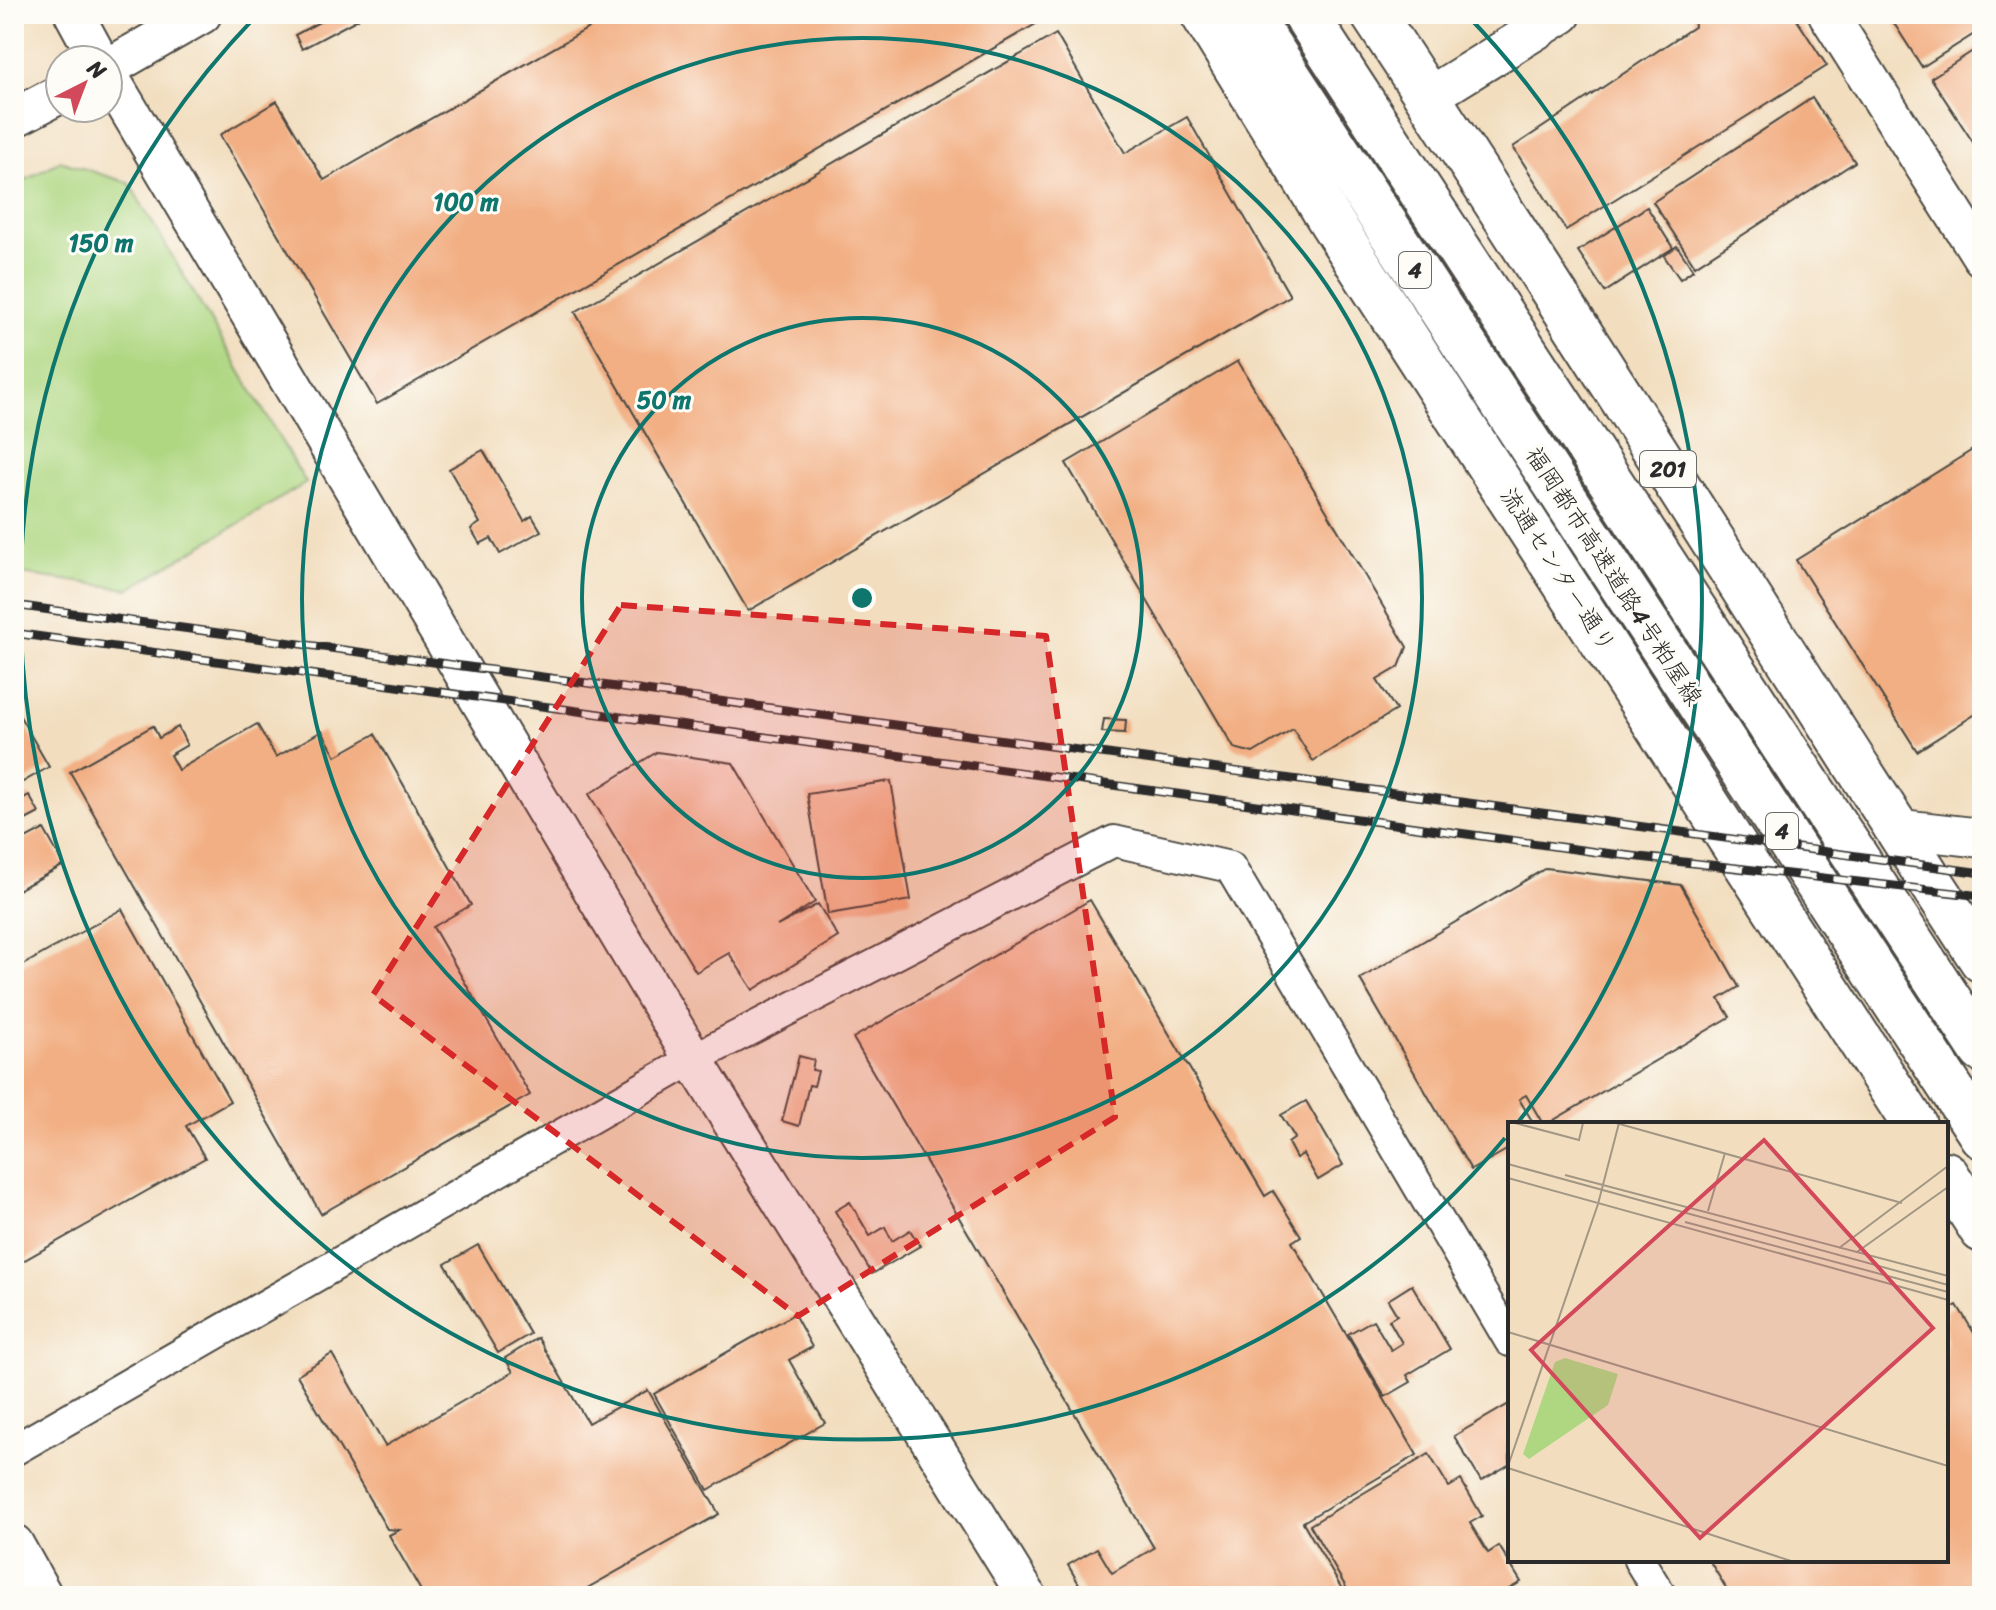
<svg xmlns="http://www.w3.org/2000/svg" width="1996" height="1610" font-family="Sriracha,'Klee One',sans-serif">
<rect width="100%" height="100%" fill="#fdfcf7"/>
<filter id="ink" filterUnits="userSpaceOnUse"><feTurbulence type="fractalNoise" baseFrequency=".0125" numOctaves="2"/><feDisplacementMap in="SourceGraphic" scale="16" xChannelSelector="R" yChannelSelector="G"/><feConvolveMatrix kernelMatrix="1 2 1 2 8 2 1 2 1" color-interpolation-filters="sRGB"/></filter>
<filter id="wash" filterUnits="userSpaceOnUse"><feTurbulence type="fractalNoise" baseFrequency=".006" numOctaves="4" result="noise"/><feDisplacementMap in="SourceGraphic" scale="32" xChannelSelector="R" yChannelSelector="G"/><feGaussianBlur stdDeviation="1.8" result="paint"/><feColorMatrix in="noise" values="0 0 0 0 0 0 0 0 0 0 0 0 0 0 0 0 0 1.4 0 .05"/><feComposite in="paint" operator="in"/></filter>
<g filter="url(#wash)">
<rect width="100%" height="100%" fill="#f2debf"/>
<polygon fill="#afd782" stroke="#6d8156" stroke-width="2" points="60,161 129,183 306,483 129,589 14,573 14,186"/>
<g id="blocks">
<g fill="#f2af83">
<polygon points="334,14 355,14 358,19 302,49 295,35"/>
<polygon points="613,14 1053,14 377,404 220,135 277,101 324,180"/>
<polygon points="1693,14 1793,14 1827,66 1566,230 1513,147 1695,26"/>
<polygon points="1888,14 1982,14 1982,29 1922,67"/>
<polygon points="1056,34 1125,153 1187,117 1290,296 748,611 575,312"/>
<polygon points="1982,45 1982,156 1931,78"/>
<polygon points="1812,98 1855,162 1695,266 1653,202"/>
<polygon points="1647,207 1673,248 1605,292 1578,251"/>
<polygon points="1677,246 1693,270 1680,279 1664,256"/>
<polygon points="1238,361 1407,647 1399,667 1377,680 1396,710 1313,761 1293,729 1253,753 1234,748 1066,463"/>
<polygon points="1982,444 1982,710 1917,751 1796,560"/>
<polygon points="483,450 524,521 532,516 541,531 500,554 491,538 480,544 471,529 480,523 449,469"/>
<polygon points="14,706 49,767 14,787"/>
<polygon points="1104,719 1126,720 1125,733 1102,732"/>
<polygon points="257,724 276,757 322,731 336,756 375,734 471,905 433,927 530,1095 321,1214 70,772 153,726 159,738 178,727 187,745 170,755 178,770"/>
<polygon points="657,752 733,763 815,902 777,926 818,904 838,937 753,990 729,953 696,972 589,794"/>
<polygon points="891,781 911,900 828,914 807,794"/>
<polygon points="29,795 39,813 14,826 14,803"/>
<polygon points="44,829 64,865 14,892 14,845"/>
<polygon points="1546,868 1681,885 1739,987 1719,999 1730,1017 1547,1124 1543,1124 1526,1095 1519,1099 1534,1124 1510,1124 1510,1148 1471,1170 1360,979"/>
<polygon points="1090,900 1265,1196 1273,1191 1301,1236 1292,1242 1417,1455 1303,1522 1346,1596 1182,1596 1177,1588 1163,1596 1086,1596 1068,1565 1097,1548 1112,1573 1154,1548 853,1038"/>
<polygon points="122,909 230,1101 186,1126 205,1158 14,1266 14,970"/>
<polygon points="799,1056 814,1060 812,1070 818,1071 814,1086 809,1085 799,1126 782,1121"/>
<polygon points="1306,1101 1343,1165 1318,1180 1303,1154 1296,1158 1288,1143 1295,1138 1281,1115"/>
<polygon points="850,1202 870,1236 885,1227 892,1241 910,1230 920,1246 872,1274 835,1211"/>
<polygon points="478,1245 530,1334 498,1353 445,1264"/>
<polygon points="1412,1285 1450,1349 1407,1375 1411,1382 1385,1397 1348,1334 1373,1320 1391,1350 1402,1343 1389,1320 1397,1315 1388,1300"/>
<polygon points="1957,1305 1982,1346 1982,1596 1731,1596 1709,1560 1946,1560 1946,1311"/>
<polygon points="794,1314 812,1347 789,1360 825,1423 708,1490 654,1394"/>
<polygon points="538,1338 588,1423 648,1390 719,1514 573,1596 424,1596 389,1535 399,1530 387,1529 297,1375 332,1354 385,1446 513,1372 505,1358"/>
<polygon points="1509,1404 1510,1464 1481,1481 1454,1436"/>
<polygon points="1429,1454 1449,1487 1461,1480 1482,1516 1470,1523 1488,1553 1499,1546 1521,1582 1509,1589 1513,1596 1351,1596 1310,1525"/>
</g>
</g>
</g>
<g filter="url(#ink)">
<use href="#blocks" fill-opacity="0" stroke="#494641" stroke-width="2"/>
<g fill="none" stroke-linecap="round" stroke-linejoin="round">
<g stroke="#494641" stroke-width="34">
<g id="minor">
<polyline points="14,1450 693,1059 1114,841 1230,867 1510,1341"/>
<polyline points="1639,1560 1661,1596"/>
</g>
</g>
<g stroke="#494641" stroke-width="42">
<g id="tertiary">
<polyline points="74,14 99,60"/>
<polyline points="1828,14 1982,257"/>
<polyline points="108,68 202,14"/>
<polyline points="108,75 693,1059 1027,1596"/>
<polyline points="1428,97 1562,14"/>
<polyline points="14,118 60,94"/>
<polyline points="1893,828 1982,838"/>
<polyline points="14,1544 43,1596"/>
</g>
</g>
<g stroke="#494641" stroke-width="48">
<g id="trunk">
<polyline points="1203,14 1332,223 1914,1124"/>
<path d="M1373,14C1580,327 1777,646 1982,960"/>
<polyline points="1946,1174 1982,1230"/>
</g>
</g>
<g stroke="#494641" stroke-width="48">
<g id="motorway">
<polyline points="1248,14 1982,1136"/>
<polyline points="1305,14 1982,1050"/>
</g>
</g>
<use href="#minor" stroke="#fff" stroke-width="30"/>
<use href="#tertiary" stroke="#fff" stroke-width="38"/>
<use href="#trunk" stroke="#fff" stroke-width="44"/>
<use href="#motorway" stroke="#fff" stroke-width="44"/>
<g stroke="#2b2b2b" stroke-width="9">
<g id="rail">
<polyline points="14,605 1982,873"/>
<polyline points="14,633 1596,852 1982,896"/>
</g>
</g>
<use href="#rail" stroke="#fdfcf7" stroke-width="6" stroke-dasharray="18" stroke-linecap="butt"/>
</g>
</g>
<path fill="#d62828" fill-opacity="0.2" stroke="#d62828" stroke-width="6" stroke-dasharray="16 10" stroke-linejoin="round" d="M621,605L1046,636L1115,1117L798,1316L373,995Z"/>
<g fill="none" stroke="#0f766e" stroke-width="4">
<circle cx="862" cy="598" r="280"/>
<circle cx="862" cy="598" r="560"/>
<path d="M1505 1138A840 840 0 1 1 258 14M1466 14A840 840 0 0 1 1519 1121"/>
</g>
<g text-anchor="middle" stroke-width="6" stroke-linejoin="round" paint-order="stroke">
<g fill="#fdfcf7" stroke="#6a6a68" stroke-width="2">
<rect x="1399" y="252" width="32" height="36" rx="6"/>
<rect x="1640" y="451" width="56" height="36" rx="6"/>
<rect x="1766" y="813" width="32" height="36" rx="6"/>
</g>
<g font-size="22" font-weight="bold" fill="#2b2b2b">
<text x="1415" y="278">4</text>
<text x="1668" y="477">201</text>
<text x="1782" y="839">4</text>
</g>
<g font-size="24" fill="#2b2b2b" stroke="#fdfcf7">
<text transform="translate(1558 570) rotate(57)" y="8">流通センター通り</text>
<text transform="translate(1614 576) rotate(57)" y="8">福岡都市高速道路4号粕屋線</text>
</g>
</g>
<g transform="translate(1508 1122)">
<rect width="440" height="440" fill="#f2debf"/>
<path d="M57,236L110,252L100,283L21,337L15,332L47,240Z" fill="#afd782"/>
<path fill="none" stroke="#a29684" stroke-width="2" d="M7,1L71,18L75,1M108,1L394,81M0,42L440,163M57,53L440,154M0,56L440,178M200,89L217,31M177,100L440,170M331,126L440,44M349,130L440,65M0,210L440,344M0,344L90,82L111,1M0,346L283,439"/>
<path fill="#d1495b" fill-opacity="0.15" stroke="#d1495b" stroke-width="4" d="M256,18L425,206L192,416L23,228Z"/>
<rect width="440" height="440" fill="none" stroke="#2b2b2b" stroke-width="4"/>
</g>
<circle cx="862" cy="598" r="12" fill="#0f766e" stroke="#fdfcf7" stroke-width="4"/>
<g font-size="24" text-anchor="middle" font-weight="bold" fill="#0f766e" stroke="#fdfcf7" stroke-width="6" stroke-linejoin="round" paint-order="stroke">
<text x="466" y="210">100 m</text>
<text x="101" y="251">150 m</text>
<text x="664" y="408">50 m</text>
</g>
<rect width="1996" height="1610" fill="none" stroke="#fdfcf7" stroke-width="48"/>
<g transform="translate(84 84) rotate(42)"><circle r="38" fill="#fdfcf7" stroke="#a9a8a5" stroke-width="2"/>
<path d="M0-6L14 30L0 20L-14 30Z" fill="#d1495b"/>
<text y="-12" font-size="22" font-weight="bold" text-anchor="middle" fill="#2b2b2b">N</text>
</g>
</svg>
